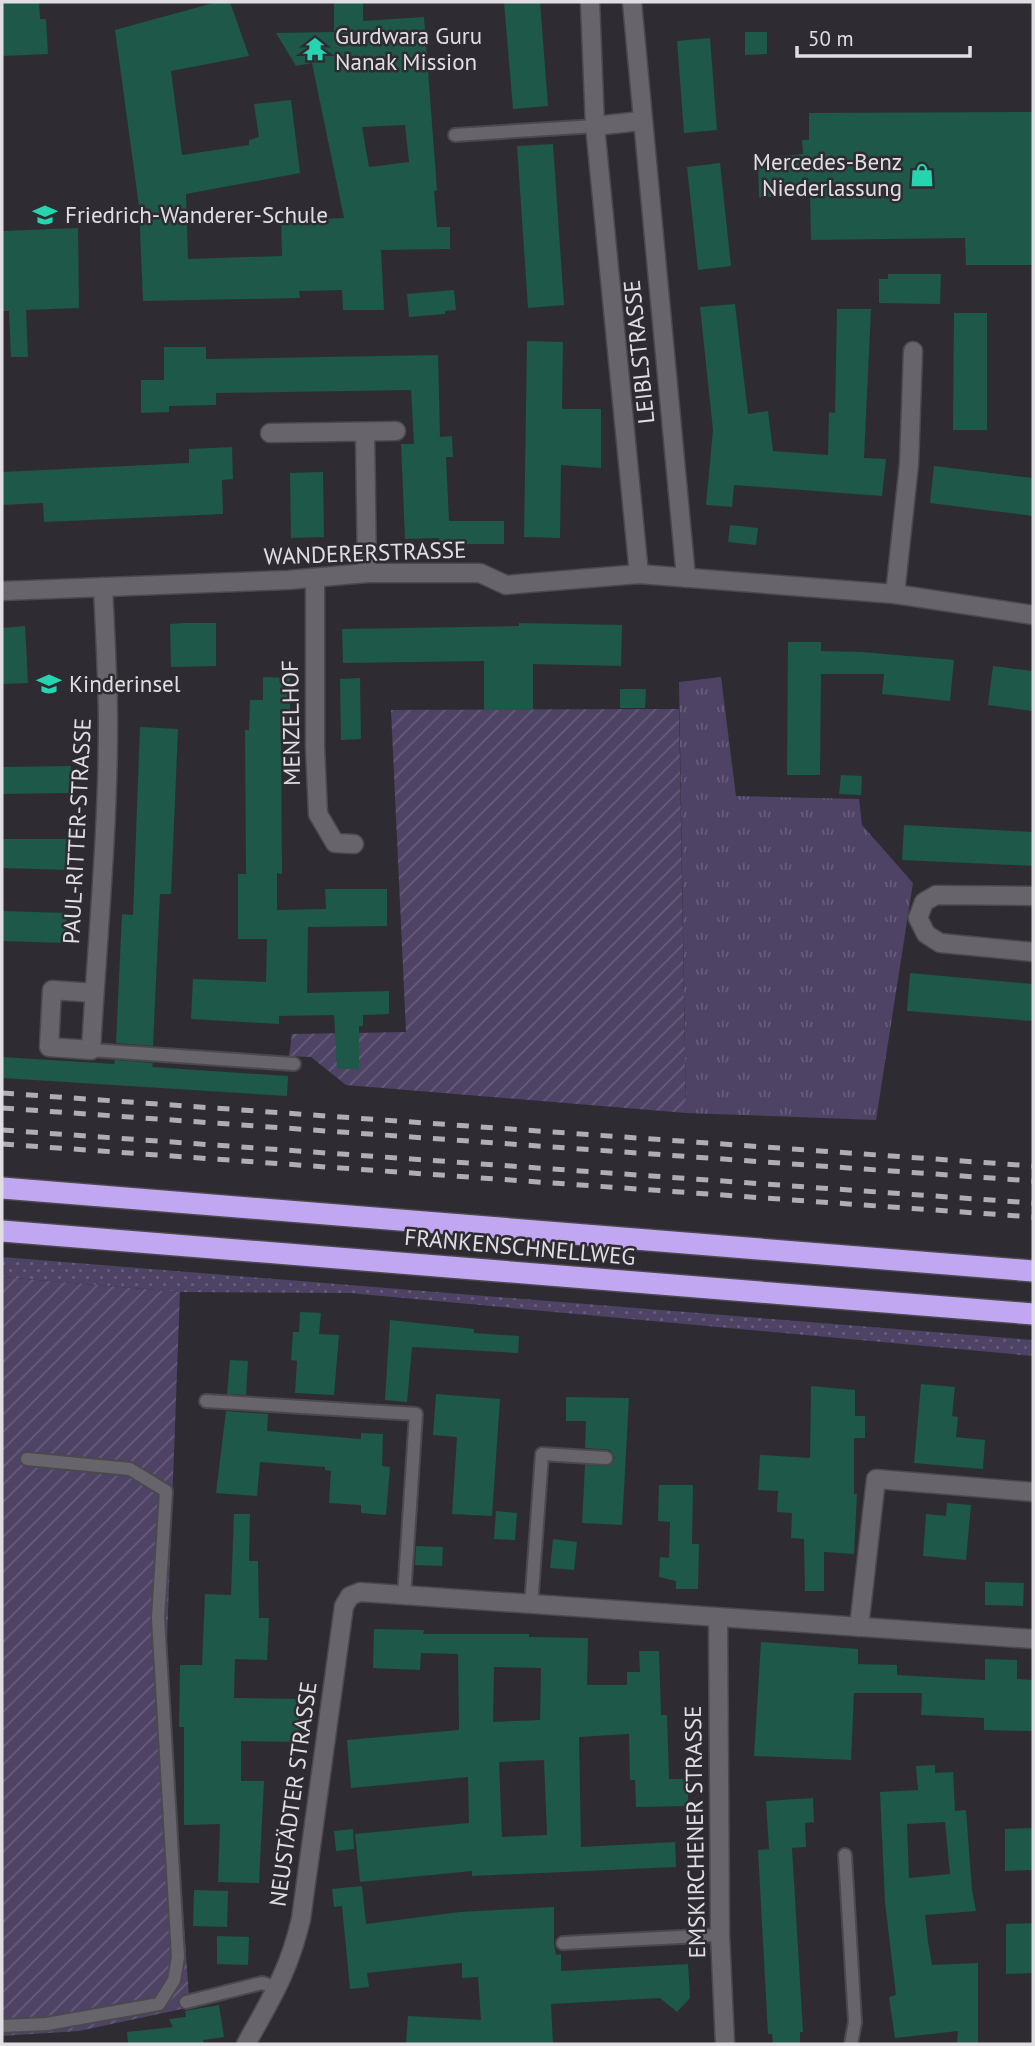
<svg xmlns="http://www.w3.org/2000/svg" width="1035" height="2046" font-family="'PT Sans',sans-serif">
<defs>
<pattern id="grass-dots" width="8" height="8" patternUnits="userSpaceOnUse" patternTransform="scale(1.75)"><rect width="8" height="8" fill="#4e4265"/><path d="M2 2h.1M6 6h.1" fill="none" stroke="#675d7b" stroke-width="1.8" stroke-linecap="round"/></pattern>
<pattern id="park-tufts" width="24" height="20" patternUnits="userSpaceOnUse" patternTransform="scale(1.75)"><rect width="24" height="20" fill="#4e4265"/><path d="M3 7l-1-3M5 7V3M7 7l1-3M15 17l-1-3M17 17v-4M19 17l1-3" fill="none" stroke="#675d7b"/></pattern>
<pattern id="garden-furrows" width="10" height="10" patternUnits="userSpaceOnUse" patternTransform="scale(1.75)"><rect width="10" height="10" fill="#4e4265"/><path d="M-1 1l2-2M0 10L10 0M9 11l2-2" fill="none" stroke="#675d7b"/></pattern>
</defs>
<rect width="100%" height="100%" fill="#2e2c32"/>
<polygon fill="url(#grass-dots)" points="2,1257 1033,1340 1033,1356 349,1293 180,1292 2,1277"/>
<polygon fill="url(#park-tufts)" points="721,677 736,796 859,799 862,825 913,883 876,1120 686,1113 679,682"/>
<g fill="url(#garden-furrows)">
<polygon points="679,709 686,1113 346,1085 311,1057 289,1056 292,1034 406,1032 391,710"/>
<polygon points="2,1277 180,1292 166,1666 189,1997 180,1999 182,2009 79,2031 2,2036"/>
</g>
<g fill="#1d5849" fill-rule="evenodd">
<polygon points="2,2 39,2 40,19 46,19 48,54 2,56"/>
<path d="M217,2H230L249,56L171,71L182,155L249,145V140L259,137L254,104L291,100L300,173L186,194L188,259L282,256L281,221L344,218L312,63L296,66L276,33L334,32V2H363V21L424,17L437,190L434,191L437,227H450V249L381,250L384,310H343L342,290L299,291L300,298L143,301L139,206L115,30ZM405,125L409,162L369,167L362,127Z"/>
<polygon points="504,2 540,2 548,106 513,109"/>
<polygon points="745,32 767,32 767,54 745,55"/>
<polygon points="710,38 717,130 684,133 677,41"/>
<polygon points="1033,112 1033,265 966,265 965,238 811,240 810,196 759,197 758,159 803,154 802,140 809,140 809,113"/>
<polygon points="553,144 564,305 528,308 517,146"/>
<polygon points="720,163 731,266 698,270 687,167"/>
<polygon points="78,228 79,308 26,310 28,357 11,357 9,311 2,311 2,231"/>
<polygon points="888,274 941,274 940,304 879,303 879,279 888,279"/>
<polygon points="454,290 456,310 445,311 445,314 409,317 407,294"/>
<polygon points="735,304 748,414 768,411 773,451 828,455 829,412 835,413 837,309 871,309 864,458 886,459 882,496 734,485 732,507 706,505 713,430 700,307"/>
<polygon points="954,313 987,313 987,430 953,430"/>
<polygon points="527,341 563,342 562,409 601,409 601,468 561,465 560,538 524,537"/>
<polygon points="164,347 206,347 206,359 438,355 440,437 452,436 453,457 446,457 449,521 504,521 504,544 439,544 439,538 405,539 401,444 414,444 411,390 216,393 216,405 169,406 169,412 141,413 141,380 164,380"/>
<polygon points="232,447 233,479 222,480 223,514 44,522 43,503 2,505 2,472 189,463 189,449"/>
<polygon points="934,466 1033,478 1033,516 930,503"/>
<polygon points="323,472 324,537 291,538 290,473"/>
<polygon points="730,525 758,528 756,545 728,542"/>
<polygon points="185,623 216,623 216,666 171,667 170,624"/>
<polygon points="519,623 622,625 621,666 533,664 533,710 484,710 484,661 343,663 342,629 519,626"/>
<polygon points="25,626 28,683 2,684 2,628"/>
<polygon points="788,642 821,642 821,651 862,652 954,660 950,701 882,694 884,674 821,674 820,775 787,775"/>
<polygon points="993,666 1033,671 1033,711 988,705"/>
<polygon points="263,677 290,678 290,719 281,719 282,874 277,873 277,910 326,909 325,889 387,889 387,926 308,927 307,993 389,991 389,1014 363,1015 363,1026 359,1026 359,1069 337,1069 334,1015 279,1016 279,1024 191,1019 193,979 266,982 267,939 238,939 238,874 246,874 245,730 249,730 250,700 263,700"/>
<polygon points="360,678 361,739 341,740 340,679"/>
<polygon points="620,689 646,689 645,708 620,708"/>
<polygon points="140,727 178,729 171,894 160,894 153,1046 116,1043 122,914 133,915"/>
<polygon points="71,766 71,793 2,794 2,767"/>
<polygon points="841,775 862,776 861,795 839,794"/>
<polygon points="904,825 1033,832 1033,866 902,860"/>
<polygon points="2,839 71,839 70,870 2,868"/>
<polygon points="2,911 67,913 66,943 2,941"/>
<polygon points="910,973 1033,984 1033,1021 907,1011"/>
<polygon points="2,1057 114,1064 115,1060 153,1063 152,1067 288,1076 287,1096 2,1078"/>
<polygon points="300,1312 321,1313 319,1334 339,1335 334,1395 295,1393 297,1361 291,1360 293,1332 299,1332"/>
<polygon points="390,1320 474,1329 474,1333 519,1336 518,1353 412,1347 407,1402 385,1400"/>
<polygon points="230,1360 248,1361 246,1395 227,1394"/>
<polygon points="921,1384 955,1387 952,1416 958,1417 956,1437 985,1440 983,1469 914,1463"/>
<polygon points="811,1386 855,1390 855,1416 865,1416 865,1438 854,1438 854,1494 857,1494 854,1554 824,1552 824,1591 805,1591 804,1539 791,1538 792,1513 777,1512 778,1491 758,1490 760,1455 810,1458"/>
<polygon points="436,1394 500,1399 492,1516 452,1514 457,1437 433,1435"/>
<polygon points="566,1397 629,1398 622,1525 582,1523 585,1465 609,1466 615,1458 610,1450 585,1448 586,1421 566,1421"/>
<polygon points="226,1411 268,1414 267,1431 361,1439 361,1433 383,1434 382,1466 390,1467 386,1515 361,1513 361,1505 329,1503 331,1471 325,1470 325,1467 260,1462 257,1496 216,1493"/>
<polygon points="659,1485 693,1485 692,1544 699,1544 698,1589 676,1589 676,1581 659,1577 660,1557 669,1558 670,1522 658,1521"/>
<polygon points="947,1503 971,1505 966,1560 923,1556 926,1514 946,1516"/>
<polygon points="496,1511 517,1513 515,1540 494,1539"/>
<polygon points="234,1514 250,1514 249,1561 258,1561 259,1618 269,1618 267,1660 235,1659 234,1698 299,1699 299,1742 241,1741 241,1781 264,1781 259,1883 218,1882 220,1824 184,1825 184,1727 179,1727 180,1665 202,1665 205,1594 231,1595"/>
<polygon points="553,1539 577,1542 574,1570 550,1568"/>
<polygon points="416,1546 443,1547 442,1566 415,1565"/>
<polygon points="985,1582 1024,1583 1023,1606 985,1605"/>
<path d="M374,1629L424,1630L423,1634H529V1637L588,1638L587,1685H627V1672H640L639,1651H659L661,1715H667L669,1779H688V1806L636,1807L635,1780H630L629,1734L579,1737L581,1847L675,1842L676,1867L472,1876V1871L360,1882L355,1834L469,1823L468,1777L351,1788L347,1740L459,1730L458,1654L421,1653L420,1670L373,1668ZM494,1667L541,1668L540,1720L493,1722ZM544,1760L547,1835L502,1837L499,1762Z"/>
<polygon points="761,1642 858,1649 858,1664 897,1665 897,1675 985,1680 985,1659 1017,1660 1017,1679 1033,1680 1033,1731 984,1730 984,1718 921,1715 922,1693 854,1693 851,1760 754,1756"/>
<path d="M935,1765V1773L953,1772L955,1811L966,1810L972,1890L976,1911L925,1915L928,1942L932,1965L978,1963V2044H957L958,2031L895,2038L889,1997L896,1995L885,1902L880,1792L918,1790L916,1766ZM945,1822L950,1874L909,1878L907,1824Z"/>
<polygon points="813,1798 814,1822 805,1823 806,1847 792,1848 803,2032 800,2032 800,2044 773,2044 772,2034 768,2034 758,1850 769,1849 766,1801"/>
<polygon points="1033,1828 1033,1870 1005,1871 1005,1829"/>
<polygon points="353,1829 354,1849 336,1851 334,1831"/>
<polygon points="362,1886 366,1924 460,1912 554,1907 554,1944 556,1955 561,1954 561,1971 688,1964 690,1998 677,2012 660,1998 551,2004 553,2044 406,2044 408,2016 481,2020 478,1977 462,1978 462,1963 431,1966 367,1973 369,1987 350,1989 342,1906 334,1907 332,1889"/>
<polygon points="194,1890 228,1891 227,1927 193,1926"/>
<polygon points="1033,1923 1033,1973 1006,1974 1006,1924"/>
<polygon points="217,1936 249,1937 248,1965 217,1964"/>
<polygon points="219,2005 224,2037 203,2040 204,2044 128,2044 127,2032 173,2027 169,2019 186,2017 185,2011"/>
</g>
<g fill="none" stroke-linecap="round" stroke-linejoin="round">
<g stroke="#4b494e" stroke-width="16">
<g id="lane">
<polyline points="455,135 595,126"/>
<polyline points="91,1050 294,1064"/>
<polyline points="206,1401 416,1414 404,1597"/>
<polyline points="531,1606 542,1454 606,1458"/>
<polyline points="845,1855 855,2022 851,2044"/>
<polyline points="563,1943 720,1935"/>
<polyline points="186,2002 262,1983 279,1988"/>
<polyline points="2,2026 47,2024 159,2004 174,1980 178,1957 158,1618 166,1491 130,1469 27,1459"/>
</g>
</g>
<g stroke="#4b494e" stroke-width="21">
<g id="street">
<polyline points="590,2 595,126 639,574"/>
<polyline points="632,2 686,578"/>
<polyline points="595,126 641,121"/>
<polyline points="365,432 367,573"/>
<polyline points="270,433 396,431"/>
<polyline points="315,578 315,747 318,814 335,843 354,844"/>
<polyline points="2,591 288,580 367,573 480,573 506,585 639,574 895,594 1033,615"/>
<polyline points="895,594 909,464 913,351"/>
<polyline points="1033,896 936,895 924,902 918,918 926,934 940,943 1033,952"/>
<path d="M94,993L52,990L49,1047L91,1050C97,943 108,833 108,725C108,679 105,633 103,587"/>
<polyline points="718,1618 720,1935 725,2044"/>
<polyline points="859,1627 876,1479 1033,1492"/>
<path d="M246,2044C271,1999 289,1971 301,1919L344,1606L350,1596L360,1592L1033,1639"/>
</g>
</g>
<g stroke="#4b494e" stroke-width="24">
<g id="highway">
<polyline points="2,1188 1033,1271"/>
<polyline points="2,1231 1033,1314"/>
</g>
</g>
<use href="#lane" stroke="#67646c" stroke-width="12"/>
<use href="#street" stroke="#67646c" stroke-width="18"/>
<use href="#highway" stroke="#c1a6f2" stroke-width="21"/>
<g stroke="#b0aeb4" stroke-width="5" stroke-dasharray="12 12" stroke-linecap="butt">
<polyline points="2,1093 1033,1166"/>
<polyline points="2,1108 1033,1181"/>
<polyline points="2,1130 1033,1203"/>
<polyline points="2,1144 1033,1217"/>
</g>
</g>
<defs>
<g id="temple-bare" transform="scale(1.89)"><path d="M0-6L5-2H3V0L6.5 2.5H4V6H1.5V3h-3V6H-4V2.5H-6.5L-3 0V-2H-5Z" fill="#24d5af" stroke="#2e2c32" stroke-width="2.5" paint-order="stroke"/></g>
<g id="shop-bare" transform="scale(1.89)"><path d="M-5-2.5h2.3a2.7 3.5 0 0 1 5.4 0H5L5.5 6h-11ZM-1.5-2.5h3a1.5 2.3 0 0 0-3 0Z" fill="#24d5af" stroke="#2e2c32" stroke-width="2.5" paint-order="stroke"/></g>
<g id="school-bare" transform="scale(1.89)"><path d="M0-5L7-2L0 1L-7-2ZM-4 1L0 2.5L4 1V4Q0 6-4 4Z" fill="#24d5af" stroke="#2e2c32" stroke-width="2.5" paint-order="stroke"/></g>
</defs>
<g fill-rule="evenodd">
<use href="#temple-bare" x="315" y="49"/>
<use href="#shop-bare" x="922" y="175"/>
<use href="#school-bare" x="45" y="215"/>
<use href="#school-bare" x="49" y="684"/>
</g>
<g text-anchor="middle" stroke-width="5" stroke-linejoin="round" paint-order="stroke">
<g font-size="23" fill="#e0dee3" stroke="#2e2c32" text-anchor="start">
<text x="335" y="44">Gurdwara Guru<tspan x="335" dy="26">Nanak Mission</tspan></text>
<text x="902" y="170" text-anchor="end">Mercedes-Benz<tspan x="902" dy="26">Niederlassung</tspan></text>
<text x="65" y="223">Friedrich-Wanderer-Schule</text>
<text x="69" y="692">Kinderinsel</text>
</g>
<g font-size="23" fill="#e0dee3" stroke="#2e2c32">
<text transform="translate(639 352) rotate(-96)" y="8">LEIBLSTRASSE</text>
<text transform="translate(365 553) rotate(-2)" y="8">WANDERERSTRASSE</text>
<text transform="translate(291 723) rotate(-91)" y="8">MENZELHOF</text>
<text transform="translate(77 831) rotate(-87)" y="8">PAUL-RITTER-STRASSE</text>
<text transform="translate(520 1247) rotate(5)" y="8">FRANKENSCHNELLWEG</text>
<text transform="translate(293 1794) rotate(-82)" y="8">NEUSTÄDTER STRASSE</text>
<text transform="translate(695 1832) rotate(-91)" y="8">EMSKIRCHENER STRASSE</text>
</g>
</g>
<rect width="1035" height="2046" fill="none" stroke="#e0dee3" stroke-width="7"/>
<path d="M797 46v10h173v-10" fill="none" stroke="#e0dee3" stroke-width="3.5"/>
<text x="808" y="46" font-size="21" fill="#e0dee3" stroke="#2e2c32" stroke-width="5" paint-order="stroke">50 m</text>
</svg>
